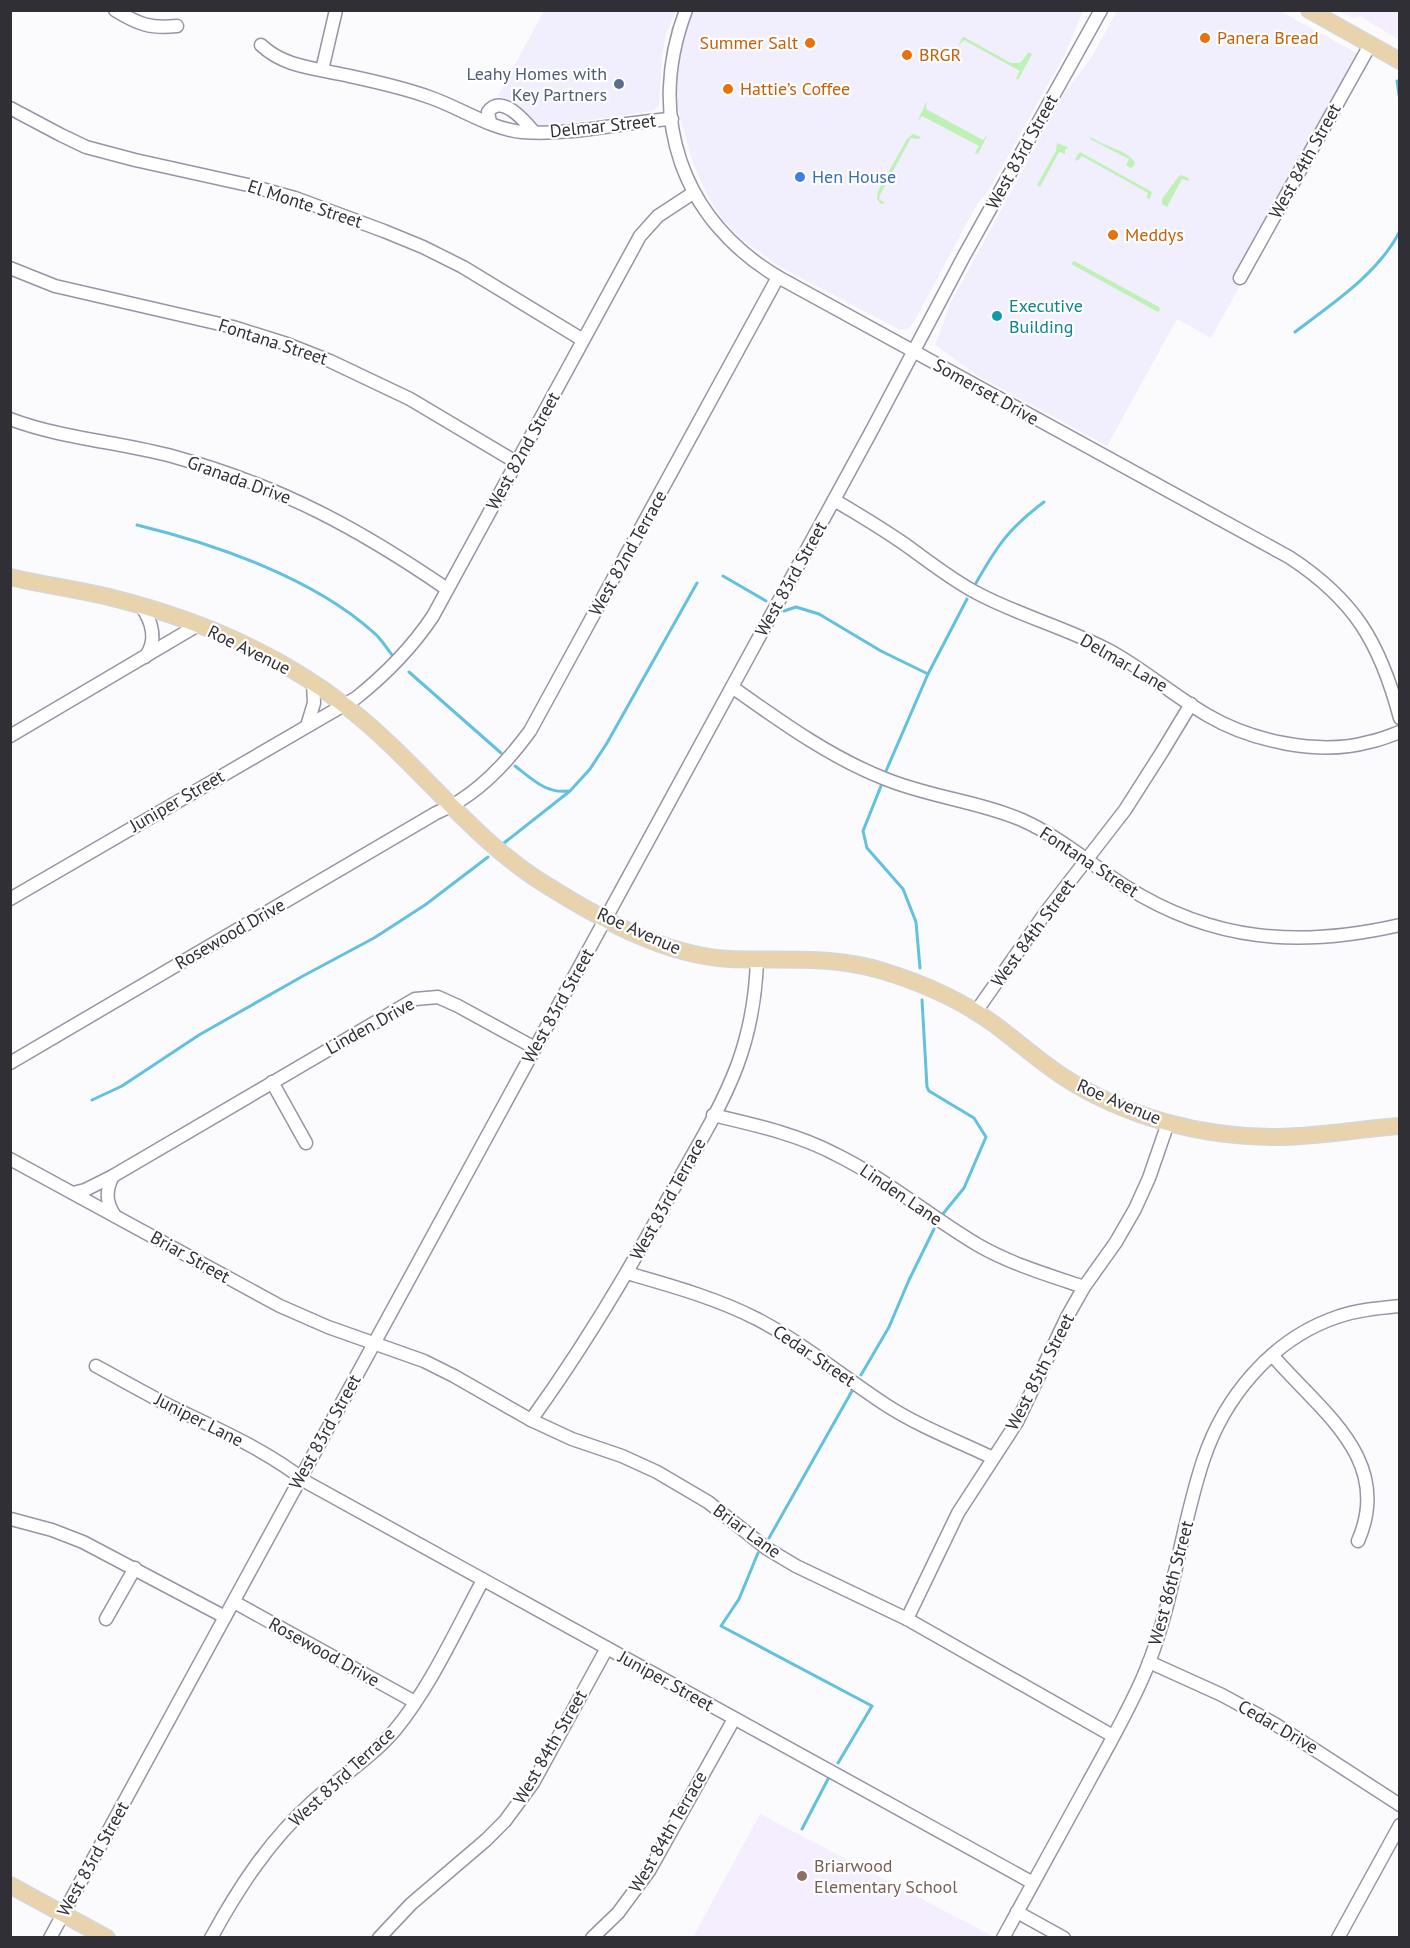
<svg xmlns="http://www.w3.org/2000/svg" width="1410" height="1948" font-family="'PT Sans',sans-serif">
<rect width="100%" height="100%" fill="#fbfbfe"/>
<g fill="#f1effd">
<polygon points="544,11 676,11 666,34 662,57 659,105 653,111 544,127 534,123 508,100 498,96"/>
<polygon points="692,11 1083,11 1064,56 990,188 976,206 916,318 910,328 900,330 780,267 743,240 724,222 708,197 693,163 677,107 675,93 678,53"/>
<polygon points="1117,11 1280,11 1366,58 1211,338 1177,319 1107,446 978,376 935,345 950,304 1064,94 1091,58"/>
</g>
<g fill="#f4eeff">
<polygon points="1338,11 1399,11 1399,40 1360,16 1353,18"/>
<polygon points="760,1814 994,1937 693,1937"/>
</g>
<g fill="#bff1b7">
<polygon points="964,37 1011,63 1020,63 1029,52 1032,54 1018,80 1016,78 1020,71 964,40 958,46 962,38"/>
<polygon points="927,101 926,109 983,140 988,134 978,154 975,153 979,146 922,116 917,122"/>
<polygon points="913,134 921,137 919,139 911,138 880,195 879,199 885,203 881,204 877,199 878,191 907,139"/>
<path d="M1091,137C1102,146 1130,151 1135,163L1133,167L1130,168L1126,165L1129,159L1090,139Z"/>
<polygon points="1057,143 1069,148 1065,149 1065,154 1059,152 1040,187 1037,185 1056,151"/>
<polygon points="1080,152 1152,192 1150,199 1146,198 1148,193 1082,156 1077,161 1075,159"/>
<polygon points="1181,175 1188,178 1189,181 1182,179 1167,207 1162,204 1162,199 1178,177"/>
<polygon points="1074,261 1159,307 1160,310 1158,312 1071,264"/>
</g>
<g fill="none" stroke-linecap="round" stroke-linejoin="round">
<g stroke="#63c1dd" stroke-width="3">
<polyline points="1397,81 1400,101"/>
<path d="M1295,332C1333,303 1378,274 1400,231"/>
<path d="M137,525C215,544 313,578 373,632C381,638 387,649 393,656"/>
<polyline points="723,576 766,601"/>
<path d="M976,583C997,546 1009,528 1044,502"/>
<polyline points="784,611 796,607 819,614 881,651 928,674 967,599"/>
<polyline points="409,672 501,753"/>
<path d="M515,766C531,778 546,794 568,791"/>
<polyline points="886,771 928,674"/>
<polyline points="881,786 863,831 867,848 903,889 916,922 920,968"/>
<polyline points="504,843 570,791 590,769 607,743 697,583"/>
<polyline points="922,1000 927,1087 929,1091 974,1118 986,1137 964,1188 942,1215"/>
<polyline points="92,1100 122,1086 199,1035 303,976 374,938 425,905 488,857"/>
<polyline points="861,1375 889,1327 909,1280 934,1229"/>
<polyline points="769,1538 852,1391"/>
<polyline points="758,1553 739,1599 721,1626 872,1706 838,1763"/>
<polyline points="802,1829 828,1779"/>
</g>
<g stroke="#9794a4" stroke-width="15">
<g id="minor">
<path d="M115,10C138,24 150,29 177,26"/>
<path d="M686,10C646,116 681,219 778,277L1289,557C1355,600 1380,643 1400,718"/>
<path d="M261,45C284,67 315,68 345,75C373,81 402,87 429,97C459,107 490,129 522,132C572,136 622,122 672,119"/>
<polyline points="322,70 336,10"/>
<polyline points="10,108 61,135 86,147 135,160 248,185 295,198 384,231 423,247 463,267 583,340"/>
<path d="M490,122L488,112C501,93 524,120 534,132"/>
<polyline points="10,268 55,286 233,327 287,344 330,361 410,399 516,462"/>
<polyline points="1240,278 1370,45"/>
<path d="M10,419C63,439 121,442 175,457C280,486 358,528 447,589"/>
<path d="M834,500C858,514 881,528 903,543C927,560 949,578 975,592C1019,616 1068,628 1112,652C1146,671 1174,696 1207,715C1251,741 1319,756 1369,742C1380,740 1389,736 1400,732"/>
<path d="M141,606C152,621 158,641 145,657"/>
<path d="M732,687C780,721 828,756 883,778C928,797 978,801 1022,820C1060,837 1090,864 1125,886C1213,942 1300,948 1400,925"/>
<polyline points="307,726 314,703 313,683"/>
<polyline points="10,736 198,625"/>
<path d="M10,899L356,698C386,674 411,649 433,616L640,236L658,216L693,193"/>
<polyline points="975,1013 1046,912 1125,810 1162,752 1191,704"/>
<path d="M10,1063L436,813C444,809 453,806 461,800C489,782 510,758 530,731L778,277"/>
<polyline points="272,1082 306,1143"/>
<path d="M713,1115C755,1125 797,1134 835,1154C886,1179 929,1216 978,1245C1011,1264 1048,1275 1084,1287"/>
<polyline points="10,1159 280,1306 328,1327 424,1361 454,1376 531,1420 572,1439 622,1456 657,1472 708,1502 766,1548 796,1566 907,1619 1113,1736"/>
<path d="M113,1176C105,1191 106,1203 115,1216"/>
<polyline points="73,1193 85,1190 113,1176 415,999 438,997 458,1006 535,1048"/>
<path d="M627,1273C672,1286 716,1298 757,1319C803,1343 843,1377 886,1405C920,1427 958,1441 993,1458"/>
<path d="M1272,1355C1320,1411 1394,1459 1358,1541"/>
<path d="M96,1366C122,1380 148,1395 174,1408C220,1430 268,1451 308,1483L1033,1883"/>
<path d="M531,1420C583,1348 628,1273 670,1195C693,1153 720,1111 737,1066C750,1031 756,996 757,959"/>
<polyline points="11,1519 52,1530 83,1542 225,1617"/>
<polyline points="234,1602 415,1702"/>
<polyline points="106,1619 135,1568"/>
<polyline points="907,1619 958,1513 1017,1422 1067,1317 1084,1287 1116,1242 1135,1209 1149,1178 1168,1123"/>
<polyline points="1149,1662 1222,1695 1275,1724 1400,1805"/>
<polyline points="1017,1912 1064,1938"/>
<polyline points="50,1938 872,430 964,256 1101,10"/>
<path d="M211,1938C239,1887 269,1841 312,1802C339,1778 371,1758 395,1730C430,1688 457,1628 483,1580"/>
<polyline points="379,1938 411,1904 486,1840 505,1821 533,1783 607,1648"/>
<polyline points="592,1938 618,1913 649,1871 734,1719"/>
<path d="M1003,1938C1032,1886 1060,1834 1088,1783C1108,1746 1130,1709 1146,1670C1174,1602 1180,1530 1203,1461C1224,1397 1272,1339 1337,1317C1357,1310 1379,1308 1400,1306"/>
<polyline points="1338,1938 1400,1825"/>
</g>
</g>
<g stroke="#d6d5d7" stroke-width="18">
<g id="major">
<polyline points="1309,10 1400,61"/>
<path d="M10,577C43,585 77,589 109,597C194,618 278,653 347,707C417,761 468,836 543,883C599,918 662,955 729,959C782,961 830,955 883,971C922,983 961,1000 994,1024C1017,1041 1038,1060 1062,1076C1125,1117 1201,1137 1276,1137C1317,1137 1358,1129 1400,1126"/>
<polyline points="10,1885 107,1938"/>
</g>
</g>
<use href="#minor" stroke="#fff" stroke-width="12"/>
<use href="#major" stroke="#e9d3ac" stroke-width="15"/>
</g>
<g fill="#e8710a" stroke="#fff" stroke-width="2">
<circle cx="1205" cy="38" r="6"/>
<circle cx="810" cy="43" r="6"/>
<circle cx="907" cy="55" r="6"/>
<circle cx="728" cy="89" r="6"/>
<circle cx="1113" cy="235" r="6"/>
</g>
<circle fill="#5c6f8a" stroke="#fff" stroke-width="2" cx="619" cy="84" r="6"/>
<circle fill="#3f7fe0" stroke="#fff" stroke-width="2" cx="800" cy="177" r="6"/>
<circle fill="#0f9aa8" stroke="#fff" stroke-width="2" cx="997" cy="316" r="6"/>
<circle fill="#8d6e63" stroke="#fff" stroke-width="2" cx="802" cy="1876" r="6"/>
<g text-anchor="middle" stroke-width="4.5" stroke-linejoin="round" paint-order="stroke">
<g font-size="18" fill="#c56008" stroke="#fff" text-anchor="start">
<text x="1217" y="44">Panera Bread</text>
<text x="798" y="49" text-anchor="end">Summer Salt</text>
<text x="919" y="61">BRGR</text>
<text x="740" y="95">Hattie’s Coffee</text>
<text x="1125" y="241">Meddys</text>
</g>
<g font-size="18" fill="#4e5e75" stroke="#fff" text-anchor="end">
<text x="607" y="80">Leahy Homes with<tspan x="607" dy="21">Key Partners</tspan></text>
</g>
<g font-size="18" fill="#302f36" stroke="#fff">
<text transform="translate(603 126) rotate(-6)" y="6">Delmar Street</text>
<text transform="translate(1022 152) rotate(-61)" y="6">West 83rd Street</text>
<text transform="translate(1305 161) rotate(-61)" y="6">West 84th Street</text>
<text transform="translate(305 204) rotate(18)" y="6">El Monte Street</text>
<text transform="translate(273 342) rotate(18)" y="6">Fontana Street</text>
<text transform="translate(986 392) rotate(29)" y="6">Somerset Drive</text>
<text transform="translate(523 451) rotate(-61)" y="6">West 82nd Street</text>
<text transform="translate(239 480) rotate(20)" y="6">Granada Drive</text>
<text transform="translate(628 553) rotate(-61)" y="6">West 82nd Terrace</text>
<text transform="translate(791 579) rotate(-61)" y="6">West 83rd Street</text>
<text transform="translate(249 650) rotate(26)" y="6">Roe Avenue</text>
<text transform="translate(1124 663) rotate(30)" y="6">Delmar Lane</text>
<text transform="translate(177 801) rotate(-30)" y="6">Juniper Street</text>
<text transform="translate(1089 862) rotate(33)" y="6">Fontana Street</text>
<text transform="translate(639 931) rotate(24)" y="6">Roe Avenue</text>
<text transform="translate(1033 933) rotate(-54)" y="6">West 84th Street</text>
<text transform="translate(230 934) rotate(-30)" y="6">Rosewood Drive</text>
<text transform="translate(558 1006) rotate(-61)" y="6">West 83rd Street</text>
<text transform="translate(370 1026) rotate(-29)" y="6">Linden Drive</text>
<text transform="translate(1119 1102) rotate(23)" y="6">Roe Avenue</text>
<text transform="translate(901 1195) rotate(34)" y="6">Linden Lane</text>
<text transform="translate(668 1199) rotate(-61)" y="6">West 83rd Terrace</text>
<text transform="translate(190 1257) rotate(29)" y="6">Briar Street</text>
<text transform="translate(814 1356) rotate(34)" y="6">Cedar Street</text>
<text transform="translate(1040 1372) rotate(-63)" y="6">West 85th Street</text>
<text transform="translate(199 1420) rotate(27)" y="6">Juniper Lane</text>
<text transform="translate(325 1432) rotate(-61)" y="6">West 83rd Street</text>
<text transform="translate(747 1531) rotate(36)" y="6">Briar Lane</text>
<text transform="translate(1171 1583) rotate(-75)" y="6">West 86th Street</text>
<text transform="translate(324 1652) rotate(29)" y="6">Rosewood Drive</text>
<text transform="translate(666 1681) rotate(29)" y="6">Juniper Street</text>
<text transform="translate(1278 1727) rotate(30)" y="6">Cedar Drive</text>
<text transform="translate(550 1747) rotate(-60)" y="6">West 84th Street</text>
<text transform="translate(342 1777) rotate(-43)" y="6">West 83rd Terrace</text>
<text transform="translate(668 1832) rotate(-60)" y="6">West 84th Terrace</text>
<text transform="translate(93 1859) rotate(-61)" y="6">West 83rd Street</text>
</g>
<g font-size="18" fill="#366cbe" stroke="#fff" text-anchor="start">
<text x="812" y="183">Hen House</text>
</g>
<g font-size="18" fill="#0d838f" stroke="#fff" text-anchor="start">
<text x="1009" y="312">Executive<tspan x="1009" dy="21">Building</tspan></text>
</g>
<g font-size="18" fill="#785e54" stroke="#fff" text-anchor="start">
<text x="814" y="1872">Briarwood<tspan x="814" dy="21">Elementary School</tspan></text>
</g>
</g>
<rect width="1410" height="1948" fill="none" stroke="#302f36" stroke-width="24"/>
</svg>
